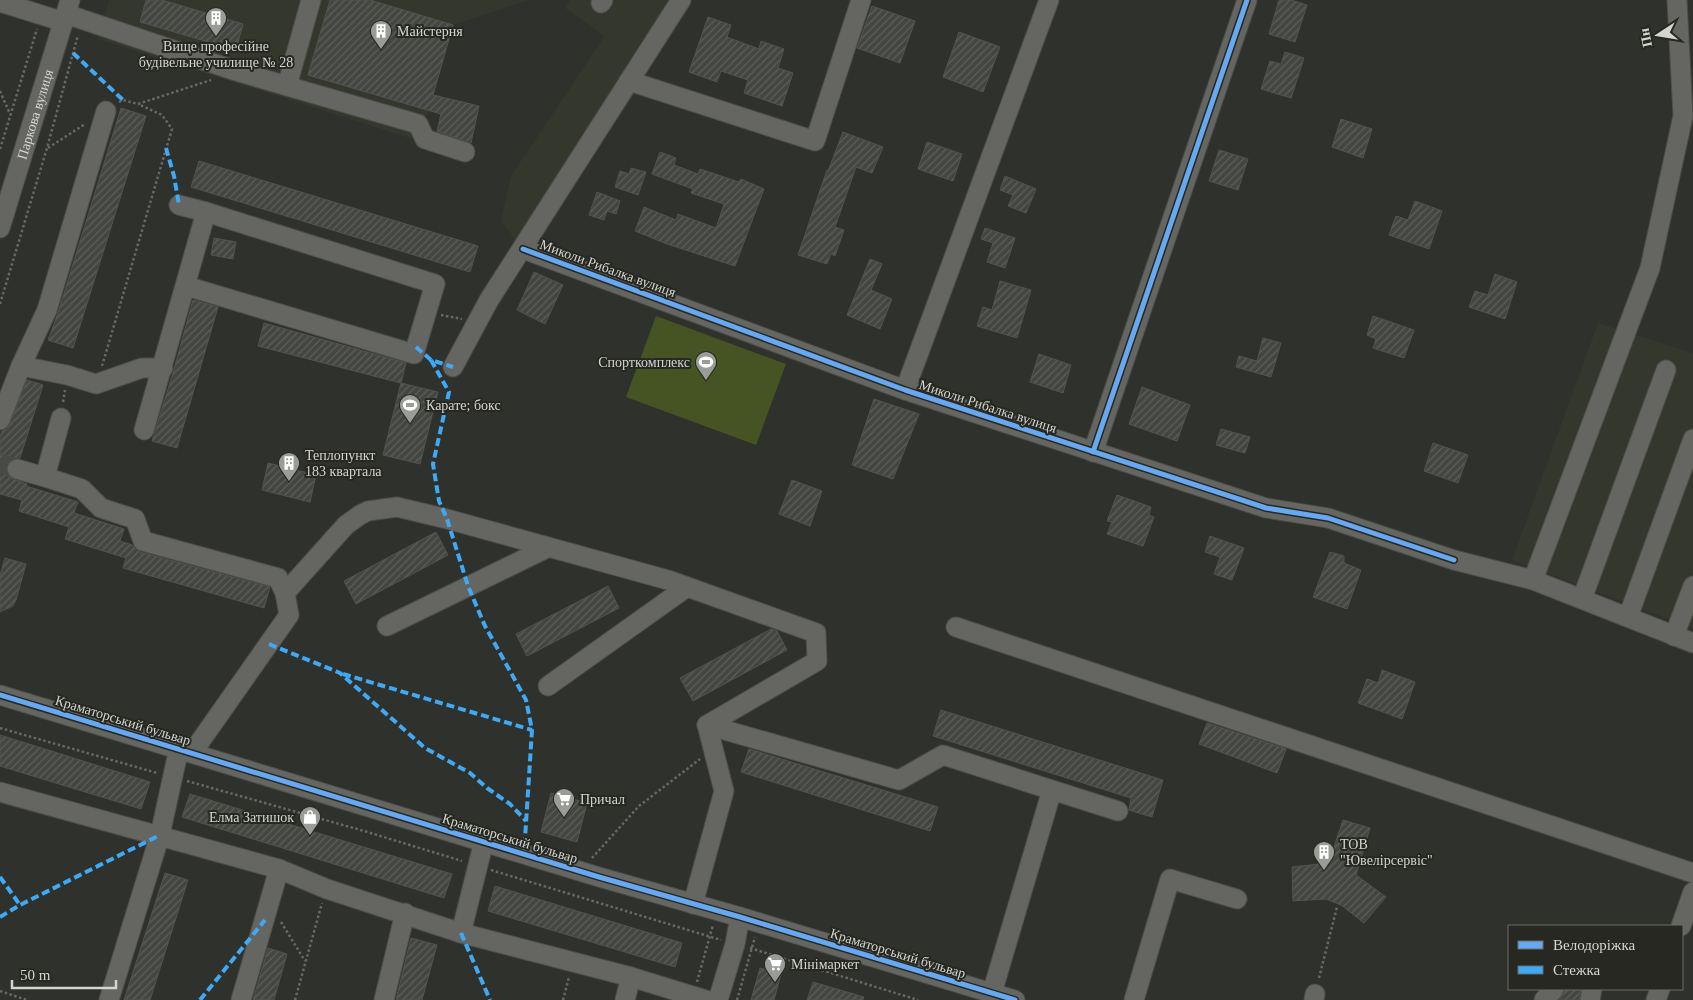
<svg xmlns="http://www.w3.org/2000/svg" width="1693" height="1000" font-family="'Times New Roman',serif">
<defs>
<pattern id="building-hatch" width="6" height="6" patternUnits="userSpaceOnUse" patternTransform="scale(1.25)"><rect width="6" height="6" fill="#434541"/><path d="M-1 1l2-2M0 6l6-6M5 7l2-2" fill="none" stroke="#5d5f5b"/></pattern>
</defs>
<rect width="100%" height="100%" fill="#2f312c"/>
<g fill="#34382c">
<polygon points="109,0 528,0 453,25 419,141 98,39"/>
<polygon points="570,0 681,0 523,249 501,221 511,176 605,36 565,8"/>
<polygon points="1598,323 1693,353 1693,628 1512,560"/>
</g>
<polygon fill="#465322" points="656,316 786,364 756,445 626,397"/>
<g fill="url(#building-hatch)" stroke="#535350">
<polygon points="146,0 162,0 243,24 236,50 140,22"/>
<polygon points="330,0 370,0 453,25 433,95 479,106 471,143 437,131 441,114 308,75"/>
<polygon points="1279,0 1291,0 1307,5 1295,42 1269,34"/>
<polygon points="872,6 915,21 900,63 857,48"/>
<polygon points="708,17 731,25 727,37 759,49 761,41 784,49 778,68 793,73 782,106 744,93 748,80 721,71 717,82 689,72"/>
<polygon points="959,32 1000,47 983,92 943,77"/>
<polygon points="1285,52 1304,58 1291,98 1261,89 1270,61 1281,64"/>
<polygon points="121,108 146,116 73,348 48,340 58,313"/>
<polygon points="1341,119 1372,129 1363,158 1332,147"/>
<polygon points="843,132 883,147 872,173 856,167 835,227 844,230 835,256 831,254 827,264 798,255 827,170 828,171"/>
<polygon points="927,142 962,154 953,181 918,169"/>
<polygon points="1219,150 1248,159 1238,190 1209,181"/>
<polygon points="660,152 676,158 674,165 698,174 700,169 739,182 741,179 764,189 735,266 667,244 635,231 644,207 676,220 678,214 716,228 724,204 691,193 693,189 652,174"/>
<polygon points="199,161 478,246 470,272 191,187"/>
<polygon points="631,168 646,172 638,195 615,187 620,171 629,174"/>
<polygon points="1005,176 1036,189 1026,213 1008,206 1013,195 1000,190"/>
<polygon points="597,192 620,201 616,214 607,211 604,220 589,215"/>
<polygon points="1415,201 1442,211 1429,249 1389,235 1396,216 1408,220"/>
<polygon points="985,228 1015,238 1005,268 987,262 993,243 981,239"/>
<polygon points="214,238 236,242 233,259 211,255"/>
<polygon points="870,259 882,264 871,290 892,299 880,329 847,315"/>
<polygon points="534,272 563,285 545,324 517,310"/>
<polygon points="1495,274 1517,282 1505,319 1469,307 1475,291 1488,295"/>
<polygon points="1000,281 1031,290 1017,338 977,326 983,307 992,310"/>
<polygon points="193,300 218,307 177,448 152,441 173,373"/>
<polygon points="1373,316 1414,330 1404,358 1373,348 1376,339 1367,335"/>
<polygon points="264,323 406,363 401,383 258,346"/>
<polygon points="1263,338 1281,343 1271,377 1236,367 1239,356 1257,361"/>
<polygon points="1039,354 1071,365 1063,393 1030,382"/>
<polygon points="27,380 43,385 20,458 14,458 9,461 6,465 6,471 9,477 27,484 26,486 78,502 74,513 124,529 120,541 132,545 140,552 270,587 264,608 123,568 126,558 65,539 69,527 19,511 22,500 0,494 0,436 2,431 7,429 10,424"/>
<polygon points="401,383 438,392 420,464 383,455"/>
<polygon points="1142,387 1190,405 1177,441 1129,424"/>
<polygon points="874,399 919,414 893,479 852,465"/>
<polygon points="1221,429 1250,437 1245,453 1216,445"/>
<polygon points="1433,443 1468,455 1458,483 1424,471"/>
<polygon points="268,463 316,475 310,502 262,490"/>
<polygon points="792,480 822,491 810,526 779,514"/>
<polygon points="1117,495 1151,507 1149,515 1154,517 1143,546 1107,534 1112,522 1107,521"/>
<polygon points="436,532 448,555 356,604 344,581"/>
<polygon points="1210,536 1244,548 1232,580 1214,574 1220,557 1205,552"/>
<polygon points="1330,552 1344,556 1344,563 1361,570 1347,609 1313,597"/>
<polygon points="5,558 26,564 16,600 13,606 0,612 0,575"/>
<polygon points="608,586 619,608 527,656 516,634"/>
<polygon points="771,629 777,631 787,650 693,701 680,678"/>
<polygon points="1382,670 1415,682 1402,719 1358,703 1367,679 1378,683"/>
<polygon points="941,710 1163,780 1152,817 1129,810 1131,798 933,736"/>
<polygon points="1207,723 1286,749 1277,773 1199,744"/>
<polygon points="0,735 150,782 141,809 0,766"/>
<polygon points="749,749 938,807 930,831 741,772"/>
<polygon points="551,793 587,803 577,842 541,832"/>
<polygon points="190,794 452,874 444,898 182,817"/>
<polygon points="1343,820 1370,828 1356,875 1386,897 1364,923 1341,905 1326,899 1293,901 1292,867 1319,864 1322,851 1332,853"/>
<polygon points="165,873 188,880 150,1000 124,1000"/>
<polygon points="495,886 682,943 675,967 488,911"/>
<polygon points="411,938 437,945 422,1000 396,1000"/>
<polygon points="268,948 287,954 274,1000 253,1000"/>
<polygon points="760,968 781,974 774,1000 751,1000"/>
<polygon points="813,982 864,997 863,1000 807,1000"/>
<polygon points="1566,989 1581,989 1579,1000 1559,1000"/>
</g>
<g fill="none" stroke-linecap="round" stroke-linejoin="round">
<polyline stroke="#484a45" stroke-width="19" stroke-dasharray="19 9" stroke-linecap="butt" points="0,463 17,469"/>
<g stroke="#4d4e49" stroke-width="21">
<g id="minor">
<polyline points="0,2 64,22"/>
<polyline points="601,3 603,0"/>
<polyline points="66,14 236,71 287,86 311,0"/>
<polyline points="629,81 815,141 861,0"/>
<polyline points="287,86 418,124 425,139 465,152"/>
<polyline points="179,205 206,212 435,284 414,354 186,286"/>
<path id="s1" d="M0,228L70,0"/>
<polyline points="523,249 905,390 1266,508 1328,518 1454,560 1533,580 1693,643"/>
<polyline points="21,366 67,375 96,384 142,368 163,368"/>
<polyline points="453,367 489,300 681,0"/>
<polyline points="905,390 1049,0"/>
<polyline points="0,420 21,366 47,310 106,111"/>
<polyline points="144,430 206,212"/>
<polyline points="1093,452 1247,0"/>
<polyline points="17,469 45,477 61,418"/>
<polyline points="45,477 82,489 101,508 135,519 143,541 278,578 285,593 289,615 192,753"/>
<polyline points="1533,580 1650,268 1683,116 1677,0"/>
<polyline points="285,593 346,525 360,515 368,511 397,507 447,519 668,580 816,633 817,661 707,725 724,791 693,904"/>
<polyline points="1582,599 1666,370"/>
<polyline points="1628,617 1693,439"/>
<polyline points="387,626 547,548"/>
<polyline points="956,627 1693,873"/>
<polyline points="1674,636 1693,586"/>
<polyline points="548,686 687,587"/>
<polyline points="0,695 599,877 740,917 1015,1000"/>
<polyline points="707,725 899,780 943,755 1052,790"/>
<polyline points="0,792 279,869 327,889 461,933 631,977 706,1000"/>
<polyline points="1681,926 1693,892"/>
<polyline points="461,933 484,841"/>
<polyline points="992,993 1052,790 1118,811"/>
<polyline points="109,1000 160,835 179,748"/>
<polyline points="241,1000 279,869"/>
<polyline points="384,1000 405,913"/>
<polyline points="625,1000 631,977"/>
<polyline points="718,1000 735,944 740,917"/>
<polyline points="1134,1000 1170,879 1237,899"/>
<polyline points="1314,1000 1315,994"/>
<polyline points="1544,1000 1554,989"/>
<polyline points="1590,1000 1592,989"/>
<polyline points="1656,1000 1660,989"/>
</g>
</g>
<g stroke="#686866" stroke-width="2.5" stroke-dasharray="2.5 2.5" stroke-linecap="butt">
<polyline points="0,91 10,114"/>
<polyline points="119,102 123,100 138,104 211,80"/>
<polyline points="48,148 85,124"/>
<polyline points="0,149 37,29"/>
<polyline points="0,304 47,148 78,35"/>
<polyline points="441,315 462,319"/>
<polyline points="102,366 172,129 162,115 138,104"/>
<polyline points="63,402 65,390"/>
<polyline points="0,728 157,773"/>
<polyline points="187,781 364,831 462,861"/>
<polyline points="592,858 639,806 700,759"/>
<polyline points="491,870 721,940"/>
<polyline points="281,922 305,961"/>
<polyline points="750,948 918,1000"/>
<polyline points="1319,978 1337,907"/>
<polyline points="697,982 713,925"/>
<polyline points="0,991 27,1000"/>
<polyline points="295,1000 322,903"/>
<polyline points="563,1000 569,977"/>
<polyline points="737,1000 755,937"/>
</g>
<use href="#minor" stroke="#656662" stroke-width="19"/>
<g stroke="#3fa9f5" stroke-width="4" stroke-dasharray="8 4" stroke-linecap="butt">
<polyline points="73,53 123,100"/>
<polyline points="166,148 174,176 179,205"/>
<polyline points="416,347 431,360 453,367"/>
<polyline points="431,360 449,392 433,464 439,501 447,519 468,586 485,626 526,700 532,730 524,854"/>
<polyline points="269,644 340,673 425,748 470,773 487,788 510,804 526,821"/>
<polyline points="343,674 532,730"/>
<polyline points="0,877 20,905"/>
<polyline points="0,917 20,905 160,835"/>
<polyline points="461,933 490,1000"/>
<polyline points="200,1000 265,920"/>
</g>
<g stroke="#262821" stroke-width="8">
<g id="cycleway">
<polyline points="523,249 905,390 1266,508 1328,518 1454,560"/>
<polyline points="1093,452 1247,0"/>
<polyline points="0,695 599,877 740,917 1015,1000"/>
</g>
</g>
<use href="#cycleway" stroke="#66a8f1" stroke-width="5"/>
</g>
<defs>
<g id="building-pin" transform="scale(1.125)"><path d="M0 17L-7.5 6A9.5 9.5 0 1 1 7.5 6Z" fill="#9a9c97" stroke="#262821"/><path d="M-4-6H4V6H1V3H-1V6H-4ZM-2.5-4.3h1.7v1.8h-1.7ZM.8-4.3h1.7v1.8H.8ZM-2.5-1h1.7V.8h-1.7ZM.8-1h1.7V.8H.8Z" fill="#fff"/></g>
<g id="stadium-pin" transform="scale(1.125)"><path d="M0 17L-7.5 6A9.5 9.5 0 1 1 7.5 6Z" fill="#9a9c97" stroke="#262821"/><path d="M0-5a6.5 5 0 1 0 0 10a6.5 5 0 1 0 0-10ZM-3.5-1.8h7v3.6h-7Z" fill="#fff"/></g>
<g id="supermarket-pin" transform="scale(1.125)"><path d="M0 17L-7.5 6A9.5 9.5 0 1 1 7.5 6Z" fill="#9a9c97" stroke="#262821"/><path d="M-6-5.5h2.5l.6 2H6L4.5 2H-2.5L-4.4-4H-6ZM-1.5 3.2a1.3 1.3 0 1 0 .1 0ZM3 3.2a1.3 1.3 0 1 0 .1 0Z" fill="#fff"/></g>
<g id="shop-pin" transform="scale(1.125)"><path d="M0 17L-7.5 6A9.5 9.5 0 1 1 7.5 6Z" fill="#9a9c97" stroke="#262821"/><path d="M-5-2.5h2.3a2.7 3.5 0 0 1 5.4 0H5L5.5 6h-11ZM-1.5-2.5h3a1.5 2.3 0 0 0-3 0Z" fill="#fff"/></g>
</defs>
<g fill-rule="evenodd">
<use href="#building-pin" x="216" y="18"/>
<use href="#building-pin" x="381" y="31"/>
<use href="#stadium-pin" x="706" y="362"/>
<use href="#stadium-pin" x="410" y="405"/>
<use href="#building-pin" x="289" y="463"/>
<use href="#supermarket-pin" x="564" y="799"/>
<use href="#shop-pin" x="310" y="817"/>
<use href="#building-pin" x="1324" y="852"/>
<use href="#supermarket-pin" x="775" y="964"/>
</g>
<g text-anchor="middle" stroke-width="4" stroke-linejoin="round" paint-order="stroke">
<g font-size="14" fill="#d4d5d0" stroke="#262821" text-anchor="start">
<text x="397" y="36">Майстерня</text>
<text x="216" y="51" text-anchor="middle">Вище професійне<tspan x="216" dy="16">будівельне училище № 28</tspan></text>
<text x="690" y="367" text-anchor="end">Спорткомплекс</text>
<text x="426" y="410">Карате; бокс</text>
<text x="305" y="460">Теплопункт<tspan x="305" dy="16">183 квартала</tspan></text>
<text x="580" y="804">Причал</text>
<text x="294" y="822" text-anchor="end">Елма Затишок</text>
<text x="1340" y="849">ТОВ<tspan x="1340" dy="16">"Ювелірсервіс"</tspan></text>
<text x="791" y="969">Мінімаркет</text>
</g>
<g font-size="14" fill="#d4d5d0" stroke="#262821">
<text dy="5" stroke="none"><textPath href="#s1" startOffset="119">Паркова вулиця</textPath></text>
<text transform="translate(608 268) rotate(20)" y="5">Миколи Рибалка вулиця</text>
<text transform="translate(988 406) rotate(18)" y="5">Миколи Рибалка вулиця</text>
<text transform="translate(123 720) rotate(17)" y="5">Краматорський бульвар</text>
<text transform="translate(510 838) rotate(17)" y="5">Краматорський бульвар</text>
<text transform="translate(898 953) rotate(17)" y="5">Краматорський бульвар</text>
</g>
</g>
<rect x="1508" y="925" width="175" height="65" fill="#262821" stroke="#6c6d67"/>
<rect x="1518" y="941" width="25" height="8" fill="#66a8f1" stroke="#6c6d67"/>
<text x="1553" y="950" font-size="15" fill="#d4d5d0">Велодоріжка</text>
<rect x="1518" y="966" width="25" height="8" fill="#3fa9f5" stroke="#6c6d67"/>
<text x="1553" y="975" font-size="15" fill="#d4d5d0">Стежка</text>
<g transform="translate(1658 35) rotate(258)" stroke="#262821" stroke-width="4" paint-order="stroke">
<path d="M0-4L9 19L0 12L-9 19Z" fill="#d4d5d0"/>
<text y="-8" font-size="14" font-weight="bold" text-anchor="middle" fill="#d4d5d0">Пн</text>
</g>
<path d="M12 980v8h104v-8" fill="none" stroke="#d4d5d0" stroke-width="2.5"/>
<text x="20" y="980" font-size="15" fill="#d4d5d0" stroke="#262821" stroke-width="4" paint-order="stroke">50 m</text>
</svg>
